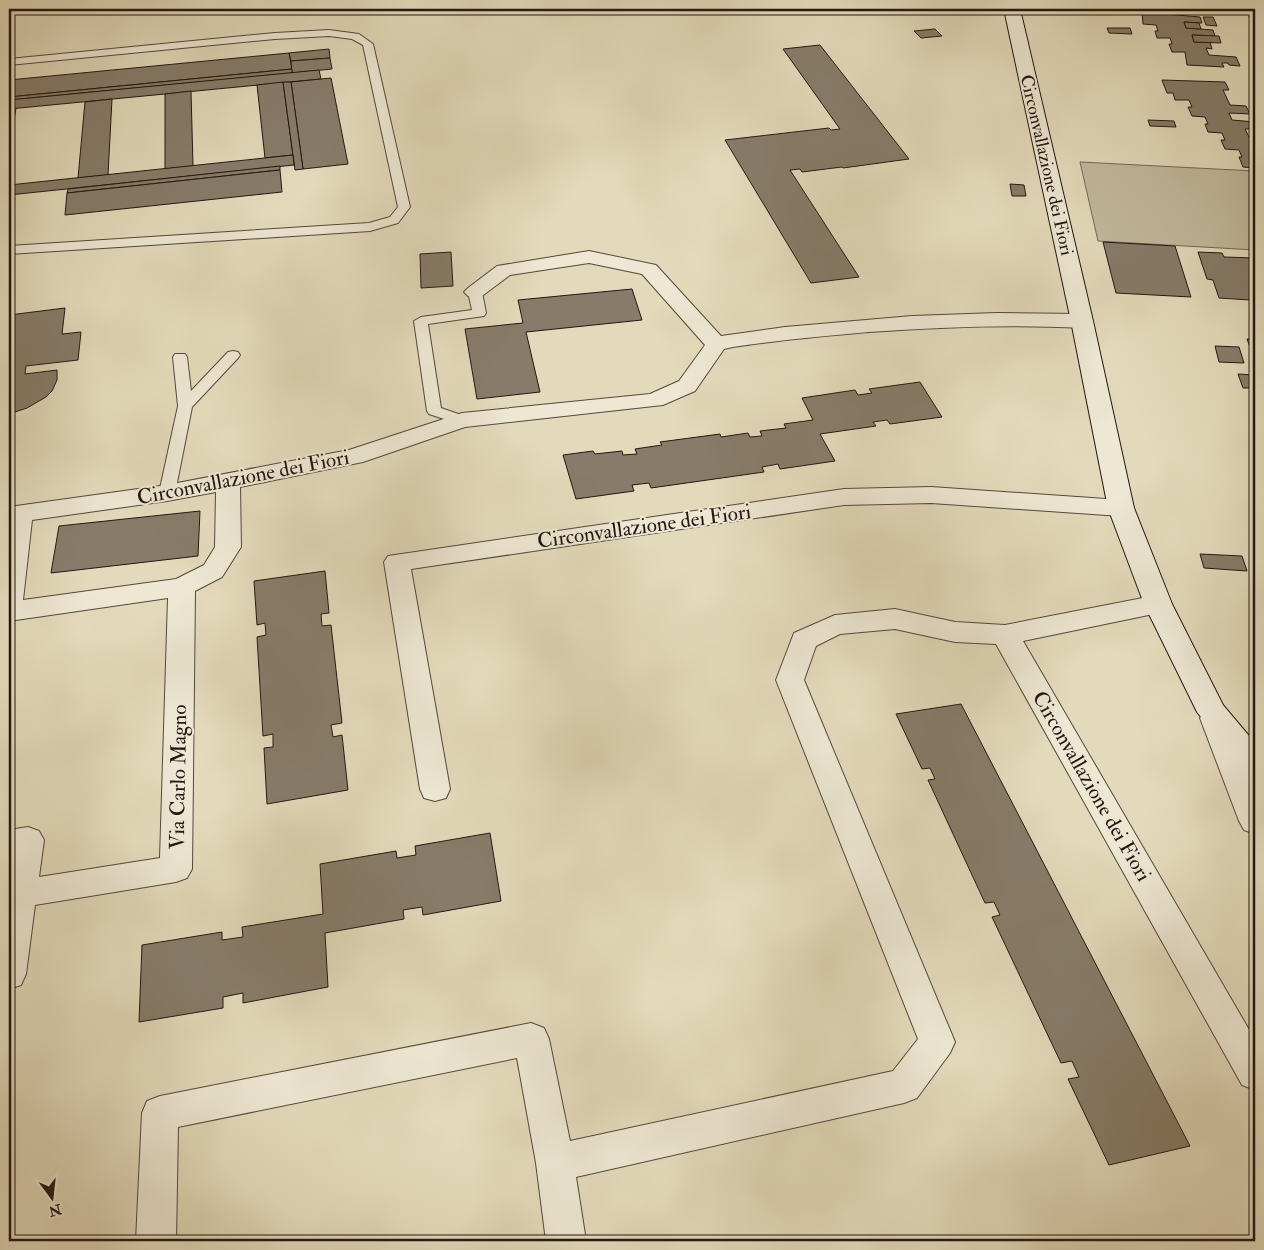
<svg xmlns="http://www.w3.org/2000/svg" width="1264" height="1250" font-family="'IM FELL Double Pica',serif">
<rect width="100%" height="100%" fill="#e3dabb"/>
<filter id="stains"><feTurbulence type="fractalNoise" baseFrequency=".004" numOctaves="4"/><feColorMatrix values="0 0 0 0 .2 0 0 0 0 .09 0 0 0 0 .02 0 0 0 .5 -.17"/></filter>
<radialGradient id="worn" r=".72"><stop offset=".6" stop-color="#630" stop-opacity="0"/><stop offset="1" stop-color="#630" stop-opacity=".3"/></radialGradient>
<polygon fill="#c2b99e" stroke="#726858" points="1080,162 1255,171 1255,250 1098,241"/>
<g fill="#877c6a" stroke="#231712">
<polygon points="1208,9 1236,9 1239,14 1222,13"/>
<polygon points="1142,12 1200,17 1202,23 1184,22 1186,28 1213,30 1215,36 1192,35 1194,42 1210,42 1212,49 1206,48 1209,55 1236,57 1240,66 1229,65 1228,63 1222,63 1224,67 1187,65 1185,52 1172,52 1169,44 1172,44 1170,38 1157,38 1155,31 1158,31 1156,25 1143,24"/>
<polygon points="1203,17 1213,17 1217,26 1206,25"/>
<polygon points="1184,22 1199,23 1201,29 1186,28"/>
<polygon points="1107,28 1130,28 1132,34 1109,33"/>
<polygon points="935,29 942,36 921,38 914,31"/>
<polygon points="1192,35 1219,36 1221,43 1194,42"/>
<polygon points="820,45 909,159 843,168 842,167 802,172 800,169 790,170 859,277 811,283 725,140 829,128 831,130 840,129 783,49"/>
<polygon points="329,49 330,58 291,61 289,53"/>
<polygon points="289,53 292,69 9,97 9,80"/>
<polygon points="330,58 332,69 292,73 291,61"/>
<polygon points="292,69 292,73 9,100 9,97"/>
<polygon points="319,70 321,79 9,109 9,100"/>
<polygon points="331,78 348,164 303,169 291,82"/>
<polygon points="1162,80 1225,82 1229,90 1223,90 1230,105 1246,106 1250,114 1229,113 1232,120 1255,122 1255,129 1245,129 1249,137 1255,137 1255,168 1243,167 1239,157 1242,157 1239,150 1225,149 1221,140 1225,140 1222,133 1208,132 1205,124 1208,124 1205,117 1192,116 1188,107 1192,107 1189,100 1175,100 1173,93 1167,93"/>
<polygon points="283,82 293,155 265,158 257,85"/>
<polygon points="283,82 291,82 303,169 295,170"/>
<polygon points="191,91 193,166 165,169 165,94"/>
<polygon points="112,99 108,175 78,178 85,102"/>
<polygon points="16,108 9,154 9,109"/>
<polygon points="1148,120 1174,121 1176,127 1150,126"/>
<polygon points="293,155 294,165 9,195 9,185"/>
<polygon points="280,166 280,170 67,193 68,189"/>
<polygon points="280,170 282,192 65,215 67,193"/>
<polygon points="1010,184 1024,185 1026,196 1012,196"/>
<polygon points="1103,242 1175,246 1191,297 1116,293"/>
<polygon points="451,252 453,286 421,288 420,254"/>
<polygon points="1198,252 1222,253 1224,257 1255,258 1255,307 1253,307 1250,300 1219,298 1213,280 1207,279"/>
<polygon points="632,289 642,320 526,332 540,392 477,399 465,329 523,323 518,300"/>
<polygon points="65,308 62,334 81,332 78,360 26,366 25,374 57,370 57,380 52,391 46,397 27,408 9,414 9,315"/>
<polygon points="1247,339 1255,339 1255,353 1252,352"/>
<polygon points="1215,346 1239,347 1244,363 1219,362"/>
<polygon points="1238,374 1255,375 1255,388 1243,388"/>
<polygon points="920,382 942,417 890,424 887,420 873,422 876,426 820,434 835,461 780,469 778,464 762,467 764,472 651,488 649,483 632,485 634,491 576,499 563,455 593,451 595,454 622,451 623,455 637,454 635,449 662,445 660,442 720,434 721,437 748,433 750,437 762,436 760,431 786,428 784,424 813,420 802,398 855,390 858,395 872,393 869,389"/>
<polygon points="200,511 198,556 51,573 59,526"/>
<polygon points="1200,554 1242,556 1247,571 1204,568"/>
<polygon points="325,571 329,613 321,614 322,626 331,625 342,723 331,725 333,737 342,735 348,790 267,804 264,748 273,747 273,734 263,736 257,637 266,635 265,623 257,625 254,581"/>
<polygon points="961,704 1190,1146 1109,1165 1068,1079 1079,1077 1072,1061 1061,1063 992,917 1000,915 994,902 985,903 928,780 935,779 930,768 922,769 896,714"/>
<polygon points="490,833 501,901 423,915 422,907 403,910 404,919 325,933 328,987 243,1003 243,993 223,997 223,1008 139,1022 142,945 222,932 222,940 243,937 242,927 323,914 320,864 396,851 397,858 416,855 415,846"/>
</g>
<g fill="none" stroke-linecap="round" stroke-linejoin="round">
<g stroke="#53483c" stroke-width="2">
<g id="lane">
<polygon points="329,30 359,34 373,44 410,207 398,223 370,231 9,254 9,246 369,223 390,217 398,207 363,45 352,39 329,36 275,39 9,65 9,59 275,33"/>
<polygon points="475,288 482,292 486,313 484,316 428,324 441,408 467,417 469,420 467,423 462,425 429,414 427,411 414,321 421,317 472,310 468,292"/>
<polygon points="233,351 238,352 240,355 238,358 192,407 175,493 173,497 161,497 159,493 178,406 173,357 175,354 185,354 187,357 191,391 228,352"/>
</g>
</g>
<g stroke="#53483c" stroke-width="2">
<g id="street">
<path d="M589,251L656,265L721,336L785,327L912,316L997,313L1082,314L1090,316L1093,321L1090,326L1082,328C1011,324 940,327 869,332C824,336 778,340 733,347L724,349L695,391L663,405L465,427L363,462L240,487L241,547L222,577L195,591L192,869L187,878L176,882L35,905L26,974L21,985L9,989V830L28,827L39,831L44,840L39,877L160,858L168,598L9,621V507L167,485L349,450L462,413L650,394L679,381L705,345L642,274L589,263L510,275L482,296L475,298L468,296L464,292L468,288L497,266ZM216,492L215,547L204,565L176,579L23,600L32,520L167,501Z"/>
<polygon points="931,487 1121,500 1130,502 1134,508 1130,514 1121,516 931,503 844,505 411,569 450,789 446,798 435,801 424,798 420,789 384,562 388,556 844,489"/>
<polygon points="1158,595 1168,597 1172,604 1168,611 1023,641 1255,1040 1255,1090 1242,1085 996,644 955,642 895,629 840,634 816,646 804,680 955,1042 950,1053 917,1098 904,1103 576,1177 586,1241 546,1241 536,1163 517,1058 178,1127 176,1241 136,1241 142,1113 147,1101 160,1096 531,1023 544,1028 549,1039 570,1141 893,1071 918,1039 776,680 794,633 835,615 895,609 955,622 1005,625"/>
<polygon points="1215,707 1225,710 1230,718 1255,782 1255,834 1244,830 1239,821 1200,718 1205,710"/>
</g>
</g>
<g stroke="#231712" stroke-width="2">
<polygon id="secondary" points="1004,9 1020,9 1093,321 1134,508 1172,604 1223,705 1255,743 1255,776 1244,772 1197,712 1144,604 1108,508 1071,321"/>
</g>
<polyline stroke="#231712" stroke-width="2" stroke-dasharray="0.5 2" stroke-linecap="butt" points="1246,9 1255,29"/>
<use href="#lane" fill="#ede7d3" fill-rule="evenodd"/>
<use href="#street" fill="#ede7d3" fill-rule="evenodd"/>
<use href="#secondary" fill="#ede7d3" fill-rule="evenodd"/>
</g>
<g text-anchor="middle" stroke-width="4" stroke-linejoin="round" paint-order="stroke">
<g font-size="18" fill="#231712" stroke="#ede7d3">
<text transform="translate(1047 165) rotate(77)" y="6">Circonvallazione dei Fiori</text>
</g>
<g font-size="21" fill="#231712" stroke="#ede7d3">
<text transform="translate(243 477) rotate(-11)" y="7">Circonvallazione dei Fiori</text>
<text transform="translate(644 526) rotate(-8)" y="7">Circonvallazione dei Fiori</text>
<text transform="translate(178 777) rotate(-89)" y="7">Via Carlo Magno</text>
<text transform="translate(1092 786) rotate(60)" y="7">Circonvallazione dei Fiori</text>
</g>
</g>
<rect width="1264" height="1250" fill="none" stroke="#e3dabb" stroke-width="30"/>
<rect x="10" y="10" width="1244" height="1230" fill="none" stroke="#231712" stroke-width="2.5"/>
<rect x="15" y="15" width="1234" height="1220" fill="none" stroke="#231712"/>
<g transform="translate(52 1198) rotate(165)" stroke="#ede7d3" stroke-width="4" paint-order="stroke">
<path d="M0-4L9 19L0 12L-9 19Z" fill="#231712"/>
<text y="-8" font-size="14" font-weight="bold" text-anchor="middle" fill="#231712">N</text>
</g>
<rect width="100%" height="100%" filter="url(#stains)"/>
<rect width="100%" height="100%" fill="url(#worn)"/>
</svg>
